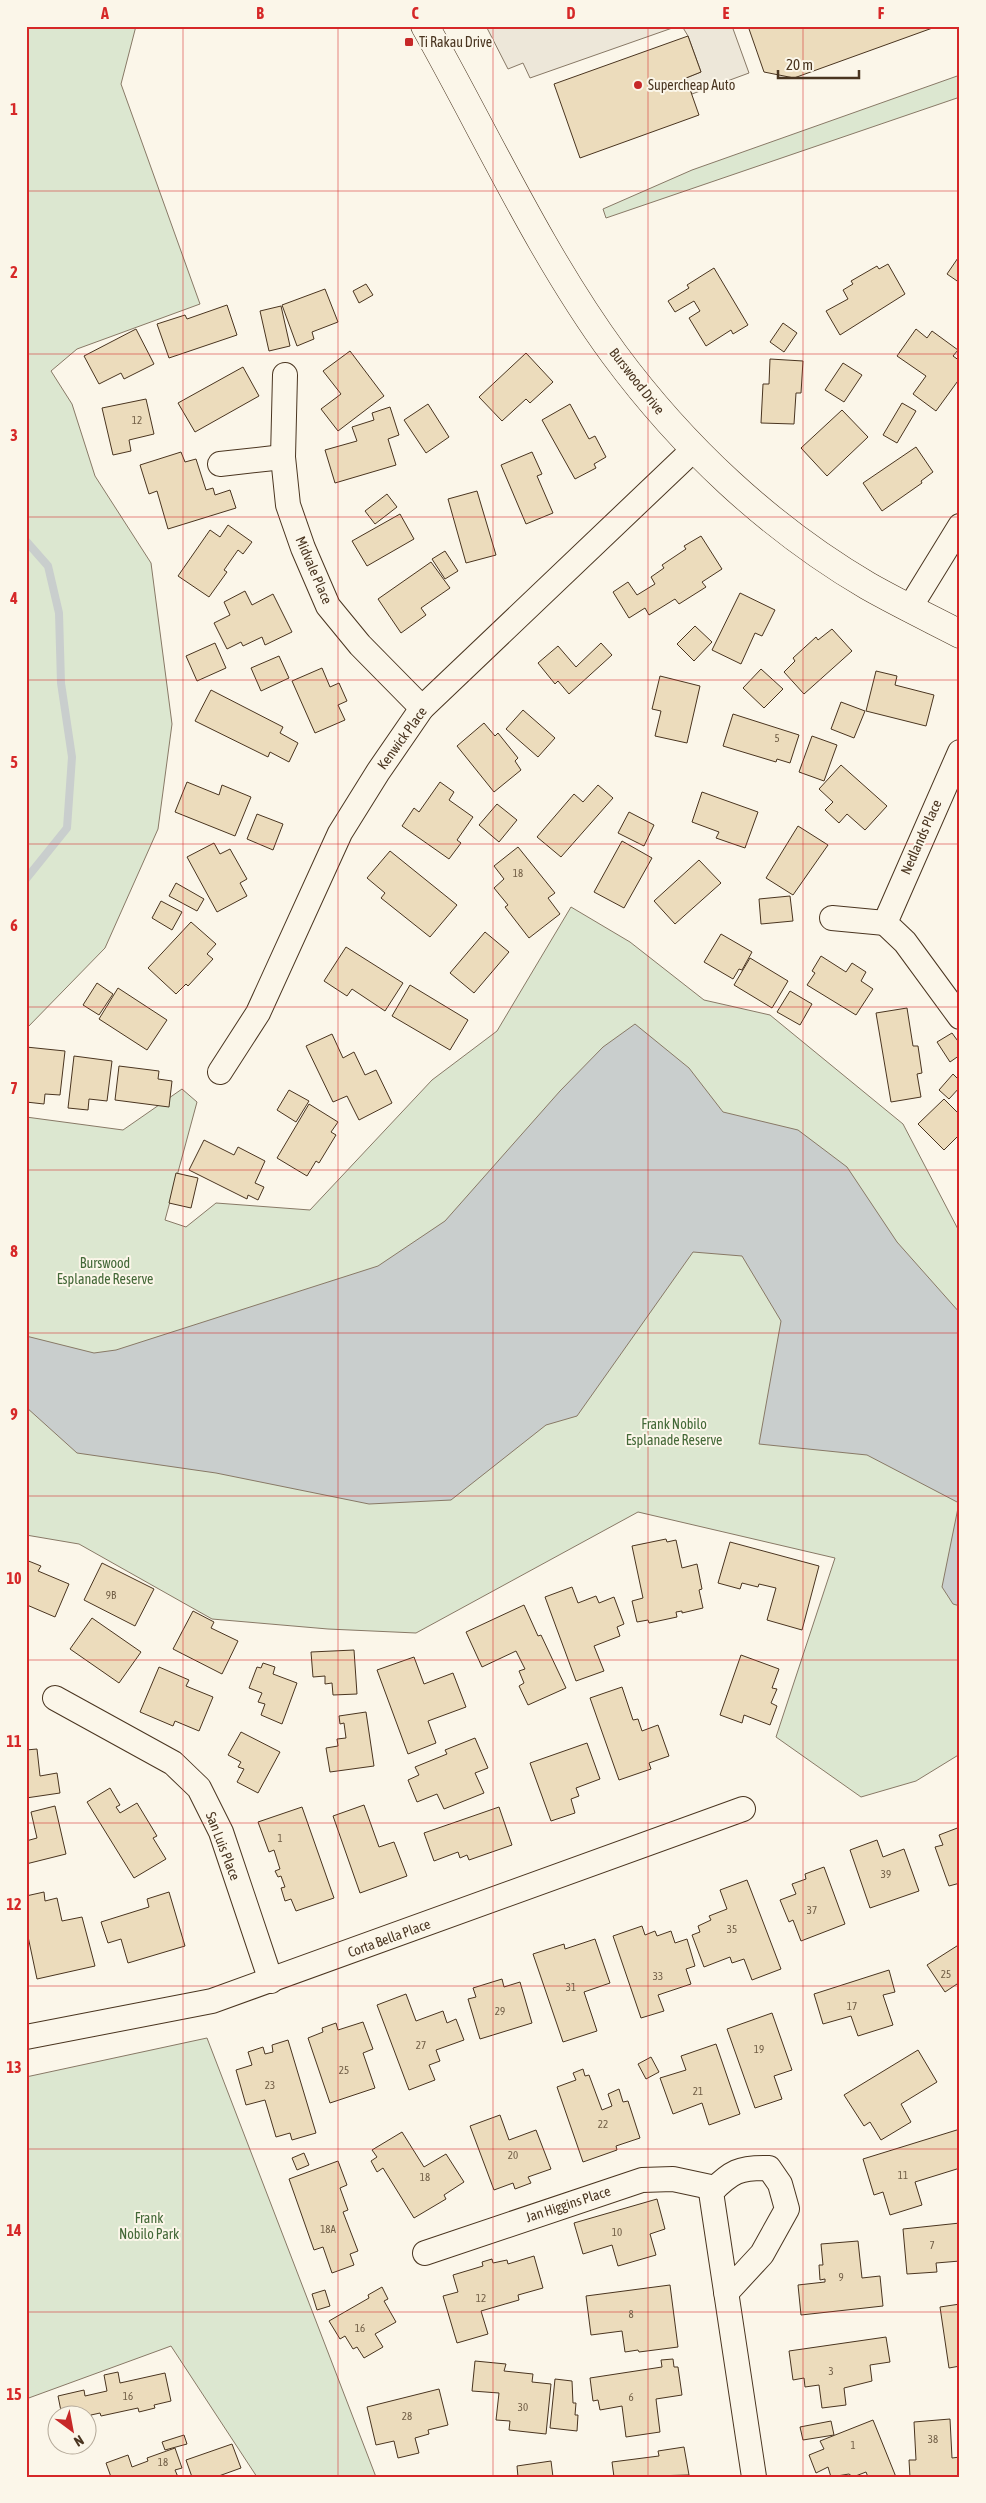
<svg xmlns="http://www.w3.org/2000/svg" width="986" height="2503" font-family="'Asap Condensed',sans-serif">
<rect width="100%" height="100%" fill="#fbf6e9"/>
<g fill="#dce7d0" stroke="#887966">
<polygon points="26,26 136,26 121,84 200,304 77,349 51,371 72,404 95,476 151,563 172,724 158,829 105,948 26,1029"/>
<polygon points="960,75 960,97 606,218 603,209 692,170"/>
<polygon points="571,907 630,942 704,1000 770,1015 903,1124 960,1233 960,1754 916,1781 861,1797 776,1737 835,1558 638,1512 416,1633 328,1629 212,1619 79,1544 26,1535 26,1117 123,1130 182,1089 197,1102 165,1220 186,1227 216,1203 310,1210 432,1080 497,1031"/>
<polygon points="207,2038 376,2477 257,2477 171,2346 26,2399 26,2077"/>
</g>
<g fill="#ede7d9" stroke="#887966">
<polygon points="486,26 678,26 530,78 523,63 508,69"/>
<polygon points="682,26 732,26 749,73 692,94 686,78 701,72 688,36"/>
</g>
<polygon fill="#c9cecd" stroke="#887966" points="635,1024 689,1068 723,1112 798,1130 847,1167 897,1242 960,1313 960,1606 953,1604 942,1587 959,1503 867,1455 759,1444 781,1321 742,1256 693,1252 577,1416 546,1425 451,1500 369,1504 216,1473 77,1453 26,1407 26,1336 94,1353 116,1350 378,1266 445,1221 560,1091 603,1047"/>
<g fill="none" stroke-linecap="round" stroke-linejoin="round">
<polyline stroke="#c9cecd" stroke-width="8" points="26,541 48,566 59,613 61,683 72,757 67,828 26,879"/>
</g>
<g fill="#ecdcbc" stroke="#4a3520">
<polygon points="748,26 938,26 794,78 764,72"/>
<polygon points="688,36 701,72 686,78 699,115 580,158 554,84"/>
<polygon points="960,255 960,283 947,274"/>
<polygon points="888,264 905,294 840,335 826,311 848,299 843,290 853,284 851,281 877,266 879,269"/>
<polygon points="714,268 748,325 733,334 731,330 706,346 689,318 700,311 694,301 675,312 668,301 689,288 687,285"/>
<polygon points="366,284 373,295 359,303 353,291"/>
<polygon points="325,289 338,322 312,332 314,339 297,346 282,305"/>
<polygon points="227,305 237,335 169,358 157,324 185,315 187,319"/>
<polygon points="281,306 290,346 269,351 260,311"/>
<polygon points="783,323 797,333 784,352 770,342"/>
<polygon points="136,329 154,364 124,379 121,373 99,384 84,356"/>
<polygon points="916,329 927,338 932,331 958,350 953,356 960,361 960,378 936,411 913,394 926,376 897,356"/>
<polygon points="350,351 384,396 338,431 321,409 341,394 323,371"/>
<polygon points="526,353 553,382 530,403 526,399 502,421 479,397"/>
<polygon points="770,359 803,361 801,393 796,393 794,424 761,423 763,384 769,384"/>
<polygon points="843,363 862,375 844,402 825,390"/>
<polygon points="243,367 259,396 195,432 178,403"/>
<polygon points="146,399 154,434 129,440 131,451 113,455 102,408"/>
<polygon points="902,403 916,411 897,443 883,435"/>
<polygon points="428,404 449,437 426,453 404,420"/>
<polygon points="570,404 589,439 595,436 606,457 594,464 596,468 575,479 542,420"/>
<polygon points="390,407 399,435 388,439 396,465 335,483 325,450 357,441 352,427 374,420 372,413"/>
<polygon points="842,410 868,437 827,476 801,448"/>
<polygon points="916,447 933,472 921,481 922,483 882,511 863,483"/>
<polygon points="181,452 185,462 196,459 206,490 213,488 215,495 230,490 236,508 168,529 157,491 149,494 140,465"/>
<polygon points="532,452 542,474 537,476 553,513 526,524 501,465"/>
<polygon points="477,491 496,555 466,563 448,499"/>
<polygon points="387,494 397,507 375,524 365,511"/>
<polygon points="400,514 414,539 367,566 352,541"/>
<polygon points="228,525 252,542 243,554 238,550 224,570 227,572 209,597 178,576 210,530 220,537"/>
<polygon points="701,536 722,569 702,582 706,587 679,604 675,599 649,615 645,608 629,618 613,592 628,582 637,595 655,584 651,577 664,568 662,565 686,549 684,546"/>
<polygon points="445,551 458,571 445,579 432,559"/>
<polygon points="431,562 450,588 421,608 426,615 401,633 378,599"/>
<polygon points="245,591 252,605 273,594 292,632 265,645 262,637 243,646 241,642 227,649 214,623 230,615 224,602"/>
<polygon points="740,593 775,610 762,636 755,633 741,664 712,650"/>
<polygon points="695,626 712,642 694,661 677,644"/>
<polygon points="832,629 852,651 804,694 784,672 795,661 793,658 816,637 818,640"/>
<polygon points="215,643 226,668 197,681 186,656"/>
<polygon points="601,643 612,655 569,694 558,681 555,684 538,663 558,646 576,667"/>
<polygon points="279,656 289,678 261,691 251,668"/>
<polygon points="322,668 330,687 339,683 347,701 338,705 345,720 315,733 292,681"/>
<polygon points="761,669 783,689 764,708 743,688"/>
<polygon points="876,671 897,676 895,685 934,695 926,726 866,711"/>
<polygon points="660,676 700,686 687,743 655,736 661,711 652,709"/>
<polygon points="211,690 283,727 280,733 298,743 289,762 270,752 268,757 195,721"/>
<polygon points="841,702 865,711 854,738 831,729"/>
<polygon points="523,710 555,738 538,757 506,729"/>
<polygon points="733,714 799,735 790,763 777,759 776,762 723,746"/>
<polygon points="484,723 495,736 498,733 518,758 515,761 521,770 494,792 457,746"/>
<polygon points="812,736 837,745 824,781 799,772"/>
<polygon points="841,765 887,806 865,830 847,814 839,823 825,810 833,802 819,789"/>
<polygon points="187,782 219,795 222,785 251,797 235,836 175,812"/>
<polygon points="440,782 454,792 449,800 473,817 457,840 461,843 449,859 402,826 414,808 419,812"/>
<polygon points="598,785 613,798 561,857 537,837 574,794 583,802"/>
<polygon points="702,792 758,812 745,848 716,838 719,832 692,822"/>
<polygon points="497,804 517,820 499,842 479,825"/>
<polygon points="629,812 654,825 644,846 618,833"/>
<polygon points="257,814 283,824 273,850 247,839"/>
<polygon points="798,826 828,845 793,895 766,878"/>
<polygon points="622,841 652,858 624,908 594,892"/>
<polygon points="214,843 220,854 230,849 247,879 240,883 247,896 217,912 187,857"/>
<polygon points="518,847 555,893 548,898 560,914 529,938 505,907 508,905 494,888 504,879 494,866"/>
<polygon points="390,851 457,905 430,937 381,898 385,893 367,878"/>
<polygon points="699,860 721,883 675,924 654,901"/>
<polygon points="176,883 204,899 197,911 169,896"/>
<polygon points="790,896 793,921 761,924 759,899"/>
<polygon points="161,901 182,912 172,930 152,918"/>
<polygon points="191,922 216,944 207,954 213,959 188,986 186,984 176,994 148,968"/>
<polygon points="485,932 509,952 474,993 450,973"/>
<polygon points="721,934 752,952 742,970 739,969 733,979 704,962"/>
<polygon points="346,947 403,983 385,1011 352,989 347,996 324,981"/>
<polygon points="821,956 846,972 852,963 866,972 861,981 873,989 856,1015 807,985 815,973 812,971"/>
<polygon points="750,958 788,981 772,1008 734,985"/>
<polygon points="97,983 113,994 99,1015 83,1005"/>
<polygon points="410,985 468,1020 450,1050 392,1016"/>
<polygon points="118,988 167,1020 147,1050 99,1019"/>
<polygon points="790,991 812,1004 800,1025 777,1012"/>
<polygon points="907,1008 913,1046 918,1046 922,1073 917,1074 921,1097 891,1102 876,1013"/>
<polygon points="952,1033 960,1044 960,1055 950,1062 937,1042"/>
<polygon points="332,1034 343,1058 354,1052 365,1075 376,1070 392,1103 359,1120 347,1096 333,1102 306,1046"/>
<polygon points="26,1047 65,1051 60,1095 45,1094 44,1104 26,1102"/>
<polygon points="74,1056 112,1061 107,1101 89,1099 88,1110 68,1108"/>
<polygon points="119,1066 159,1071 158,1079 172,1081 169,1107 115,1100"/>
<polygon points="953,1074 960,1081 960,1087 949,1099 939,1090"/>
<polygon points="289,1090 309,1101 296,1122 277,1110"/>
<polygon points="944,1099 960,1115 960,1134 944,1150 918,1124"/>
<polygon points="309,1104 338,1122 331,1132 336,1135 319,1163 316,1161 307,1176 277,1158"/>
<polygon points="204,1140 234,1155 238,1147 265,1161 255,1183 264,1187 258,1200 248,1195 247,1199 189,1170"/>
<polygon points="176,1173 198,1178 191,1208 169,1203"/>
<polygon points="666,1539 667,1542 676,1540 682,1568 697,1564 702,1589 699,1590 703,1608 682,1613 682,1611 676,1612 677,1617 649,1623 648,1620 637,1622 632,1601 643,1598 632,1546"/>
<polygon points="730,1542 819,1566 802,1630 767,1620 776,1588 759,1584 758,1587 742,1583 740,1589 718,1583"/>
<polygon points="26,1560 41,1566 38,1571 69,1584 55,1617 27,1605 26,1608"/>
<polygon points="102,1563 154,1589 135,1626 84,1600"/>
<polygon points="572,1587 578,1603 596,1596 599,1603 614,1597 624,1624 617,1627 620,1636 594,1646 604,1671 576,1681 545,1597"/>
<polygon points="524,1605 538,1636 541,1635 566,1688 528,1705 519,1686 524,1683 519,1671 525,1669 516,1651 482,1667 466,1632"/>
<polygon points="193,1611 214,1622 211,1628 238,1641 222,1674 173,1649"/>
<polygon points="92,1618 141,1652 119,1683 70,1649"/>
<polygon points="354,1650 357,1694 333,1695 332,1683 325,1684 325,1676 313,1677 311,1652"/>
<polygon points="741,1655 779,1669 772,1688 777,1689 771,1703 777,1706 770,1725 744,1715 742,1723 720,1715"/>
<polygon points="414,1657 424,1684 453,1673 466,1707 428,1721 436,1743 408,1754 377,1670"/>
<polygon points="263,1663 275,1667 273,1674 297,1683 282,1724 261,1715 265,1704 258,1702 262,1693 249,1688 257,1667 261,1668"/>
<polygon points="159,1667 189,1680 186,1686 213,1697 199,1731 175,1721 173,1726 140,1712"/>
<polygon points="622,1687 633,1720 638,1719 642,1731 658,1725 669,1756 649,1763 651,1769 619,1780 590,1698"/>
<polygon points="366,1712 374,1766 330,1772 326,1748 338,1746 337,1739 346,1738 344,1723 340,1724 339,1716"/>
<polygon points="241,1732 280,1752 258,1793 237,1782 244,1769 238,1767 241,1762 228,1755"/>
<polygon points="475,1738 488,1768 475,1773 484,1793 444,1809 437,1794 417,1802 408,1780 419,1775 415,1767 447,1754 445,1750"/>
<polygon points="587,1743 600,1779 576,1788 579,1796 571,1799 575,1813 551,1821 530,1763"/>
<polygon points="37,1749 40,1776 57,1773 60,1793 26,1798 26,1750"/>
<polygon points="110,1788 120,1805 116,1807 120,1813 137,1803 157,1836 153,1838 166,1859 134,1878 87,1802"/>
<polygon points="364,1805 379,1847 394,1842 407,1876 360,1893 333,1816"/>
<polygon points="55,1806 66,1854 26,1864 26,1841 37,1838 31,1812"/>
<polygon points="302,1807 334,1898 296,1911 291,1899 285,1901 281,1888 285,1887 281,1876 278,1877 275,1871 280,1869 274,1850 269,1852 258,1822"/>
<polygon points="499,1807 512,1845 469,1860 467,1855 460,1858 458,1852 434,1861 424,1833"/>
<polygon points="960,1827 960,1883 949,1886 935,1847 943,1845 939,1835"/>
<polygon points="877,1840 883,1857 904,1849 919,1891 870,1908 850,1850"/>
<polygon points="824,1867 845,1924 801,1941 793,1920 789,1922 780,1900 796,1894 792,1884 806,1879 805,1874"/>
<polygon points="747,1880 781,1969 752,1980 744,1959 732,1963 730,1957 704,1967 692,1935 700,1932 698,1926 711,1920 709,1916 727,1909 720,1890"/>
<polygon points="44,1892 45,1901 57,1898 62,1921 82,1917 95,1966 37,1979 26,1927 26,1896"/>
<polygon points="169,1892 185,1946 128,1963 121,1939 108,1943 101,1922 149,1907 147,1899"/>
<polygon points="642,1926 645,1935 655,1931 657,1936 671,1931 675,1943 687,1939 695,1966 686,1969 691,1984 658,1995 664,2011 641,2018 613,1936"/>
<polygon points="595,1939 610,1983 584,1992 597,2031 563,2042 533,1954 564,1944 565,1949"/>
<polygon points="960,1944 960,1982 945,1992 927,1965"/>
<polygon points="889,1970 895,1992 883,1995 893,2025 858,2036 851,2016 823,2024 814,1994"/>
<polygon points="502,1979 504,1987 520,1982 532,2023 480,2039 468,1999 476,1997 473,1988"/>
<polygon points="406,1994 416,2021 443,2011 447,2023 456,2019 464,2040 436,2050 440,2061 429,2065 435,2080 409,2090 377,2005"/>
<polygon points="772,2013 792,2070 774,2076 782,2099 755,2108 727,2029"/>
<polygon points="363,2022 373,2049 363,2053 375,2088 330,2103 308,2038 323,2032 322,2028 336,2023 338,2030"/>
<polygon points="288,2040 316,2133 292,2140 290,2133 276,2137 265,2100 246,2105 236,2070 252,2065 248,2052 263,2047 265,2054 273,2052 272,2045"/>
<polygon points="716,2044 740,2114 709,2125 702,2103 673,2114 660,2078 686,2070 681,2056"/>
<polygon points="918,2050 937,2082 901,2104 911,2122 881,2140 870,2122 864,2126 844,2095"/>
<polygon points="651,2057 659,2072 646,2079 638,2064"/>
<polygon points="583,2069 585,2076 589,2075 602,2110 612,2106 608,2094 619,2089 623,2102 628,2101 640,2138 616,2146 617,2150 583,2162 557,2087 576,2080 573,2073"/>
<polygon points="500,2115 509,2140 536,2130 551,2169 528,2177 531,2183 515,2189 513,2183 494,2190 470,2126"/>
<polygon points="960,2129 960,2168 915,2182 922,2205 890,2215 883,2192 874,2195 863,2159"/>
<polygon points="402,2132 424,2167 446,2154 464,2182 444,2195 446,2199 414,2218 383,2168 377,2172 371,2161 377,2157 372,2150"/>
<polygon points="304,2153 309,2165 297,2170 292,2158"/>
<polygon points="338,2161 347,2185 340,2188 348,2210 343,2212 358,2251 350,2254 354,2265 332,2273 323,2247 314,2250 289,2179"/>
<polygon points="657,2199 665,2229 650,2234 656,2255 618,2266 612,2245 583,2254 574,2223"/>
<polygon points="960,2223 960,2261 936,2263 937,2272 907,2274 903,2229"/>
<polygon points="858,2241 862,2278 880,2276 883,2306 801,2315 798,2285 825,2282 825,2279 820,2280 819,2265 823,2265 821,2244"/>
<polygon points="534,2256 543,2288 518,2295 519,2300 481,2311 488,2334 457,2343 443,2296 458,2292 453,2275 483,2266 482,2262 492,2259 493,2263 507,2260 508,2264"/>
<polygon points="670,2285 678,2347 639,2352 638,2350 625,2352 622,2331 591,2335 586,2296"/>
<polygon points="382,2287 388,2299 384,2301 396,2322 375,2334 383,2347 364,2358 357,2347 353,2349 345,2336 340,2339 329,2321 369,2298 368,2295"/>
<polygon points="325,2290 330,2306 317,2310 312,2294"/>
<polygon points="960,2304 960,2366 949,2368 940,2307"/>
<polygon points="886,2337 890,2362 870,2365 872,2381 844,2388 846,2405 822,2408 819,2385 805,2387 804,2378 793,2380 789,2351"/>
<polygon points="673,2359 674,2367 678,2367 682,2395 656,2399 660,2432 626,2437 622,2406 600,2410 598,2400 593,2401 590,2378 662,2367 661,2360"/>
<polygon points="475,2361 506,2364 504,2371 533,2374 532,2382 551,2384 546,2434 509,2430 510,2421 496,2420 499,2393 472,2391"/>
<polygon points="118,2372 120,2383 165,2373 171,2401 154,2405 155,2408 139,2412 138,2408 101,2416 100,2413 91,2415 92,2418 88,2419 88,2416 62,2416 58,2396 84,2390 85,2396 107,2391 104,2375"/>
<polygon points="555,2379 572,2381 573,2403 576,2403 575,2415 578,2415 577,2431 550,2428"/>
<polygon points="439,2389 448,2425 428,2430 429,2434 415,2438 419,2453 398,2458 394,2441 376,2445 367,2407"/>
<polygon points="950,2419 952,2458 960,2457 960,2477 910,2477 909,2460 916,2460 914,2422"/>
<polygon points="873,2420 896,2477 868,2477 866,2472 853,2477 849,2474 831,2477 828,2467 816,2473 809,2455 824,2449 820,2441"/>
<polygon points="831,2421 834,2435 803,2440 800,2427"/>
<polygon points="184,2435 187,2444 165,2450 162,2442"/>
<polygon points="232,2444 241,2468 216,2477 192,2477 186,2460"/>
<polygon points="684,2447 689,2475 614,2477 612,2462 659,2456 658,2451"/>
<polygon points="175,2448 182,2468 175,2470 178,2477 111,2477 106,2463 128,2455 132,2467 148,2461 147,2458"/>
<polygon points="551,2461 553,2477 518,2477 517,2466"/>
</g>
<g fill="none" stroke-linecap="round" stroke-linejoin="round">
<g stroke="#4a3520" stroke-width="26">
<g id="minor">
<polyline points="285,375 283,457 288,505 303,548 328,606 360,645 422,708"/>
<polyline points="220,464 283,457"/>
<polyline points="909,609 960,526"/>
<polyline points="960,752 885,923 905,942 960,1017"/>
<polyline points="832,918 885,923"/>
<polyline points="220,1072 258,1013 340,833 378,772 422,708 694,449"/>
<polyline points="55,1698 173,1763 199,1788 221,1832 271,1981"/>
<polyline points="26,2037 212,2001 743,1809"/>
<polyline points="425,2253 642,2180 673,2179 715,2188"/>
<path d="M726,2293L762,2254L787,2209L780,2184L769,2168C739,2167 731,2172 711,2192L754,2477"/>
</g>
</g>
<g stroke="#4a3520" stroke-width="29">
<path id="tertiary" d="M425,26C487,136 540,253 614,354C682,446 769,528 868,586C898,603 929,618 960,634"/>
</g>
<use href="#minor" stroke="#fbf6e9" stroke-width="24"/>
<use href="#tertiary" stroke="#fbf6e9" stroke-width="28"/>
</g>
<path fill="none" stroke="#d62828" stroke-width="1" stroke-opacity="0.55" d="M183,26V2477M338,26V2477M493,26V2477M648,26V2477M803,26V2477M26,191H960M26,354H960M26,517H960M26,680H960M26,844H960M26,1007H960M26,1170H960M26,1333H960M26,1496H960M26,1660H960M26,1823H960M26,1986H960M26,2149H960M26,2312H960"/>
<g fill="#c62828" stroke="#fbf6e9" stroke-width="2">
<rect x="404" y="37" width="10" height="10" rx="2.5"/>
<circle cx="638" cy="85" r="5"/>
</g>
<g text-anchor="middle" stroke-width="4" stroke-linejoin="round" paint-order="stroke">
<g font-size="11" fill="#725f47">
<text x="137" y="424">12</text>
<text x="777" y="742">5</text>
<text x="518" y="877">18</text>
<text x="111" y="1599">9B</text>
<text x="280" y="1842">1</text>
<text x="886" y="1878">39</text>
<text x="812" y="1914">37</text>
<text x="732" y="1933">35</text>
<text x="946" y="1978">25</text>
<text x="658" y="1980">33</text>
<text x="571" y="1991">31</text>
<text x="852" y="2010">17</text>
<text x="500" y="2015">29</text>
<text x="421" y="2049">27</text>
<text x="759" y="2053">19</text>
<text x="344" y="2074">25</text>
<text x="270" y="2089">23</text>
<text x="698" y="2095">21</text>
<text x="603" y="2128">22</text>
<text x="513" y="2159">20</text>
<text x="903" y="2179">11</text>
<text x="425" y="2181">18</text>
<text x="328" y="2233">18A</text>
<text x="617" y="2236">10</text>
<text x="932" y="2249">7</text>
<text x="841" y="2281">9</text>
<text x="481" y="2302">12</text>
<text x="631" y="2318">8</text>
<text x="360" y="2332">16</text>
<text x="831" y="2375">3</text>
<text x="128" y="2400">16</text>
<text x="631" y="2401">6</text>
<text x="523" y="2411">30</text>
<text x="407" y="2420">28</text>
<text x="933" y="2443">38</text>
<text x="853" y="2449">1</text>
<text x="163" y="2466">18</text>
</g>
<g font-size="14" fill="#4a3520" stroke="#fbf6e9" text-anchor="start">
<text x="419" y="47">Ti Rakau Drive</text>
<text x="648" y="90">Supercheap Auto</text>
</g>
<g font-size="14" fill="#4a3520" stroke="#fbf6e9">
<text transform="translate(637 381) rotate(52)" y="5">Burswood Drive</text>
<text transform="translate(314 570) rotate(67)" y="5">Midvale Place</text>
<text transform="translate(402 738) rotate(-54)" y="5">Kenwick Place</text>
<text transform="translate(921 837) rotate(-66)" y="5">Nedlands Place</text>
<text transform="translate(223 1846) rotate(69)" y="5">San Luis Place</text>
<text transform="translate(389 1938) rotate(-20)" y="5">Corta Bella Place</text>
<text transform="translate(568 2204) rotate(-18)" y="5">Jan Higgins Place</text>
</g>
<g font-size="14" fill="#436837" stroke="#fbf6e9">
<text x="105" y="1268">Burswood<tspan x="105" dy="16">Esplanade Reserve</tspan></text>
<text x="674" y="1429">Frank Nobilo<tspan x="674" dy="16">Esplanade Reserve</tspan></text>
<text x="149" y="2223">Frank<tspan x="149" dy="16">Nobilo Park</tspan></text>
</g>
</g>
<rect width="986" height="2503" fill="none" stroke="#fbf6e9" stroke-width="55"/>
<g transform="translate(72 2430) rotate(148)"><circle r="24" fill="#fbf6e9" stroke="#b4a999"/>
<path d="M0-4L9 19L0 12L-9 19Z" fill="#c62828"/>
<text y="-8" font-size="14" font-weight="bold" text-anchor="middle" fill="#4a3520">N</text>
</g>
<path d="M778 70v8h81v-8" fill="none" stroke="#4a3520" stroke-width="2.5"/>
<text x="786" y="70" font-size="15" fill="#4a3520" stroke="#fbf6e9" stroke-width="4" paint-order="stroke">20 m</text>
<rect x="28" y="28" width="930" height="2448" fill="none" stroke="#d62828" stroke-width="2"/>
<g font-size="16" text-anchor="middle" font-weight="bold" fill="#d62828">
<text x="105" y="19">A</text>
<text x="260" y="19">B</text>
<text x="415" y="19">C</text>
<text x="571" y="19">D</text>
<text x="726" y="19">E</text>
<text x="881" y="19">F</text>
<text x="14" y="115">1</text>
<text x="14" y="278">2</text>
<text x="14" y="441">3</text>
<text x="14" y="604">4</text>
<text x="14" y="768">5</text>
<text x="14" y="931">6</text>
<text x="14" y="1094">7</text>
<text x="14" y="1257">8</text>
<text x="14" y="1420">9</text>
<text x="14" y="1584">10</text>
<text x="14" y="1747">11</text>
<text x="14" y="1910">12</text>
<text x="14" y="2073">13</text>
<text x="14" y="2236">14</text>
<text x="14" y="2400">15</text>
</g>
</svg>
